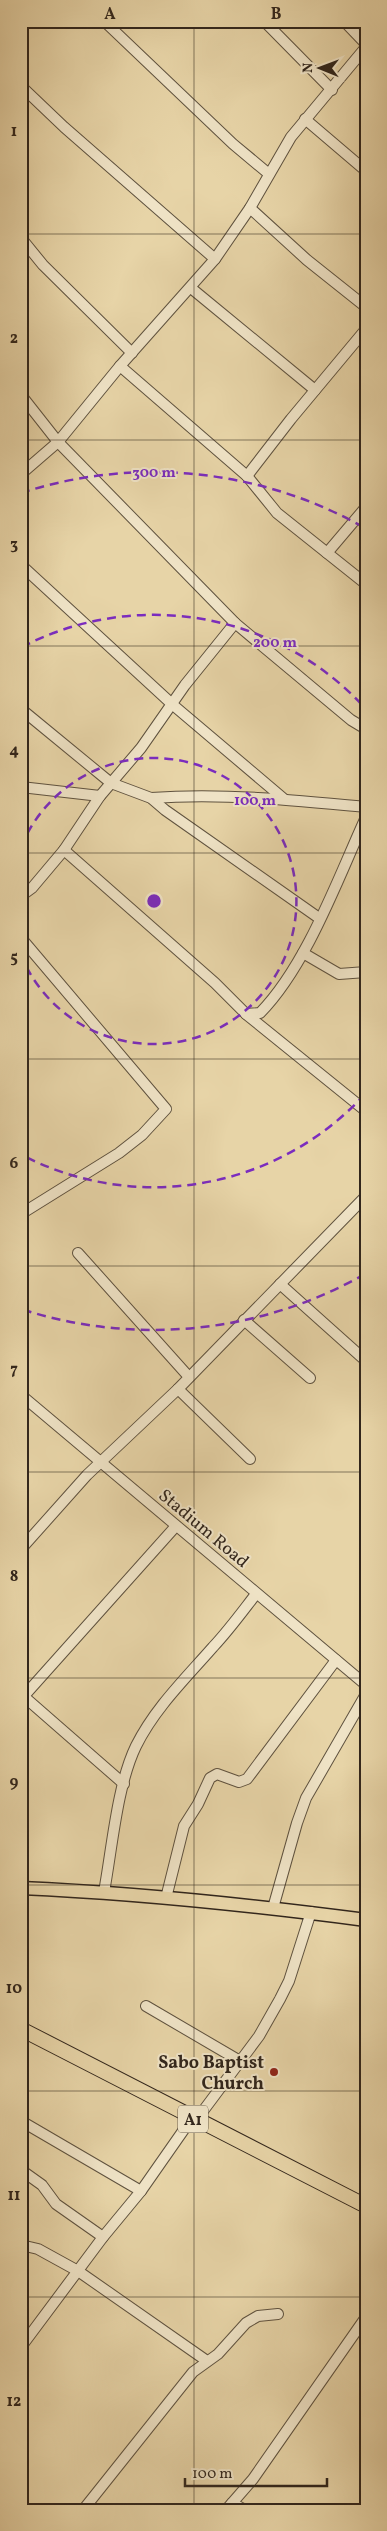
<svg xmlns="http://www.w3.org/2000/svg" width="387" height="2531" font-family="Vollkorn,serif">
<rect width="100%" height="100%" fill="#e7d4a7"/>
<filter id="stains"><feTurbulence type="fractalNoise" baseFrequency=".004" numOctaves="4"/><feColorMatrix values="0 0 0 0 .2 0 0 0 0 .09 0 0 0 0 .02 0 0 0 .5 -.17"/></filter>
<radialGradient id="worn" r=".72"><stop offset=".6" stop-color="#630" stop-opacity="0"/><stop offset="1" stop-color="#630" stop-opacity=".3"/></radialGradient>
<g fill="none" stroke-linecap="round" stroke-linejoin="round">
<g stroke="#5f523f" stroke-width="12">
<g id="minor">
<polyline points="104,21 233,144 269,174"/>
<polyline points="264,21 332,90"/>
<polyline points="344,21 366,44"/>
<polyline points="21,86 64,127 215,259"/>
<polyline points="305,119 366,171"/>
<polyline points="250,208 307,260 366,307"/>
<polyline points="21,238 43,265 132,353"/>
<polyline points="191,288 315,390"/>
<polyline points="120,366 247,476 277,513 366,584"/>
<polyline points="21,395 58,442 235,623 351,720 366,729"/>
<polyline points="21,474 58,442 120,366 215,259 250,208 291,137 366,47"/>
<polyline points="247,476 291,419 366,329"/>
<polyline points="327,553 366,507"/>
<polyline points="21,565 173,705 284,799"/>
<polyline points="21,709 111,783 151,798 165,810 319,918"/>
<polyline points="21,787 100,796"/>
<path d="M151,798C223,793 294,800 366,807"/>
<polyline points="64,850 215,983 246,1014 366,1111"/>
<polyline points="21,896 32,888 64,850 100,796 141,748 185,685 235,623"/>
<polyline points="21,938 166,1109 142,1135 119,1153 21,1214"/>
<polyline points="303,953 339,974 366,972"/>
<path d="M246,1014L260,1013C307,965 338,878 366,817"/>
<polyline points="78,1253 189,1377"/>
<polyline points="280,1284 366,1361"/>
<polyline points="244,1320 310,1378"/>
<polyline points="178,1389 250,1459"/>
<polyline points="21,1395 366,1685"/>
<polyline points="21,1549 87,1475 178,1389 366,1196"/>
<polyline points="21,1694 124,1784"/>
<polyline points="24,1696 176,1526"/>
<path d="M104,1892C112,1849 117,1785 136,1746C155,1708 185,1679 213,1647C229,1630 242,1612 256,1594"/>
<polyline points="166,1898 184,1826 198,1804 210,1778 217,1774 239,1782 247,1779 336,1660"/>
<polyline points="273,1908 297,1823 306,1798 366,1694"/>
<polyline points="146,2006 240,2061"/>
<polyline points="21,2121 141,2191"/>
<polyline points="21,2170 42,2185 56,2204 103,2237"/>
<polyline points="21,2245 38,2249 78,2271 207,2361"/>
<polyline points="21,2347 103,2237 141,2191 192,2118 203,2111 259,2036 280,1999 289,1981 311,1912"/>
<polyline points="232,2503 245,2510"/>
<polyline points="83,2510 193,2372 218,2354 246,2323 258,2316 278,2314"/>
<polyline points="226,2510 253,2479 366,2317"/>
</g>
</g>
<g stroke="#32261c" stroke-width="15">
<path id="major" d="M21,1888C137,1893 251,1905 366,1920"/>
</g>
<g stroke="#32261c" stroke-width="16">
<polyline id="highway" points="21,2029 366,2206"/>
</g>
<use href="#minor" stroke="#efe3c6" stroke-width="10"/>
<use href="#major" stroke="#e7d4a7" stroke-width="12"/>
<use href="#highway" stroke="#e7d4a7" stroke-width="14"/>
</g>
<path fill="none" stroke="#32261c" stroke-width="1" stroke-opacity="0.55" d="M194,21V2510M21,234H366M21,440H366M21,646H366M21,853H366M21,1059H366M21,1266H366M21,1472H366M21,1678H366M21,1885H366M21,2091H366M21,2297H366"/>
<g fill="none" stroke="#7b2cbf" stroke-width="2.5" stroke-dasharray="9 6">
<path d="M21 847A143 143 0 1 1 21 955"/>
<path d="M365 1094A286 286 0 0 1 22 1155M22 647A286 286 0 0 1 365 708"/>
<path d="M365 1274A429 429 0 0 1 21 1309M21 493A429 429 0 0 1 365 528"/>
</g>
<circle fill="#8f2418" stroke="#efe3c6" stroke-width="2" cx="274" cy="2072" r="5"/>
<g text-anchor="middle" stroke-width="4" stroke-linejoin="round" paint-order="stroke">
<rect fill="#efe3c6" stroke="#6b5f4f" stroke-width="1" x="178" y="2105.5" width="30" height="27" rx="4"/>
<g font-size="16" font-weight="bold" fill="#32261c">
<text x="193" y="2125">A1</text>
</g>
<g font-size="18" fill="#32261c" stroke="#efe3c6">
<text transform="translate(204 1528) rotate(40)" y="6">Stadium Road</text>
</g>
<g font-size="18" font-weight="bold" fill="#32261c" stroke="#efe3c6" text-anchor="end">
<text x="264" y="2068">Sabo Baptist<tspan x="264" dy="21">Church</tspan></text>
</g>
</g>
<circle cx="154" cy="901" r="8" fill="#7b2cbf" stroke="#efe3c6" stroke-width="2.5"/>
<g font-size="15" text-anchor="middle" font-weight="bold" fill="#7b2cbf" stroke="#efe3c6" stroke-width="4" stroke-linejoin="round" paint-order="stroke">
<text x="154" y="477">300 m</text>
<text x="275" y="647">200 m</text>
<text x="255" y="805">100 m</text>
</g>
<rect width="387" height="2531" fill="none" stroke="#e7d4a7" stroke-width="55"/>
<g transform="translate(320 68) rotate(271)" stroke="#efe3c6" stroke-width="4" paint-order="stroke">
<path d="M0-4L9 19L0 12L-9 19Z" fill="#32261c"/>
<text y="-8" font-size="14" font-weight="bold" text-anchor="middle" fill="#32261c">N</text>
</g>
<path d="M185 2478v8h142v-8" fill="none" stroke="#32261c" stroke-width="2.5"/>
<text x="192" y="2478" font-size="15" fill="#32261c" stroke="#efe3c6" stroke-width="4" paint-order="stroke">100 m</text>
<rect x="28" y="28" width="332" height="2476" fill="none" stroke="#32261c" stroke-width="2"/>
<g font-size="16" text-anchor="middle" font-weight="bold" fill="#32261c">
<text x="110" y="19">A</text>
<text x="276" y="19">B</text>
<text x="14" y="136">1</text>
<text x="14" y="343">2</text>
<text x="14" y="549">3</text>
<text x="14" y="755">4</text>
<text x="14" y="962">5</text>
<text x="14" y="1168">6</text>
<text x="14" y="1374">7</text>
<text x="14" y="1581">8</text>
<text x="14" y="1787">9</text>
<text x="14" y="1993">10</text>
<text x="14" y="2200">11</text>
<text x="14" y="2406">12</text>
</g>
<rect width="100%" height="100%" filter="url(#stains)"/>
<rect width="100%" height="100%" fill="url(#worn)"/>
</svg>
